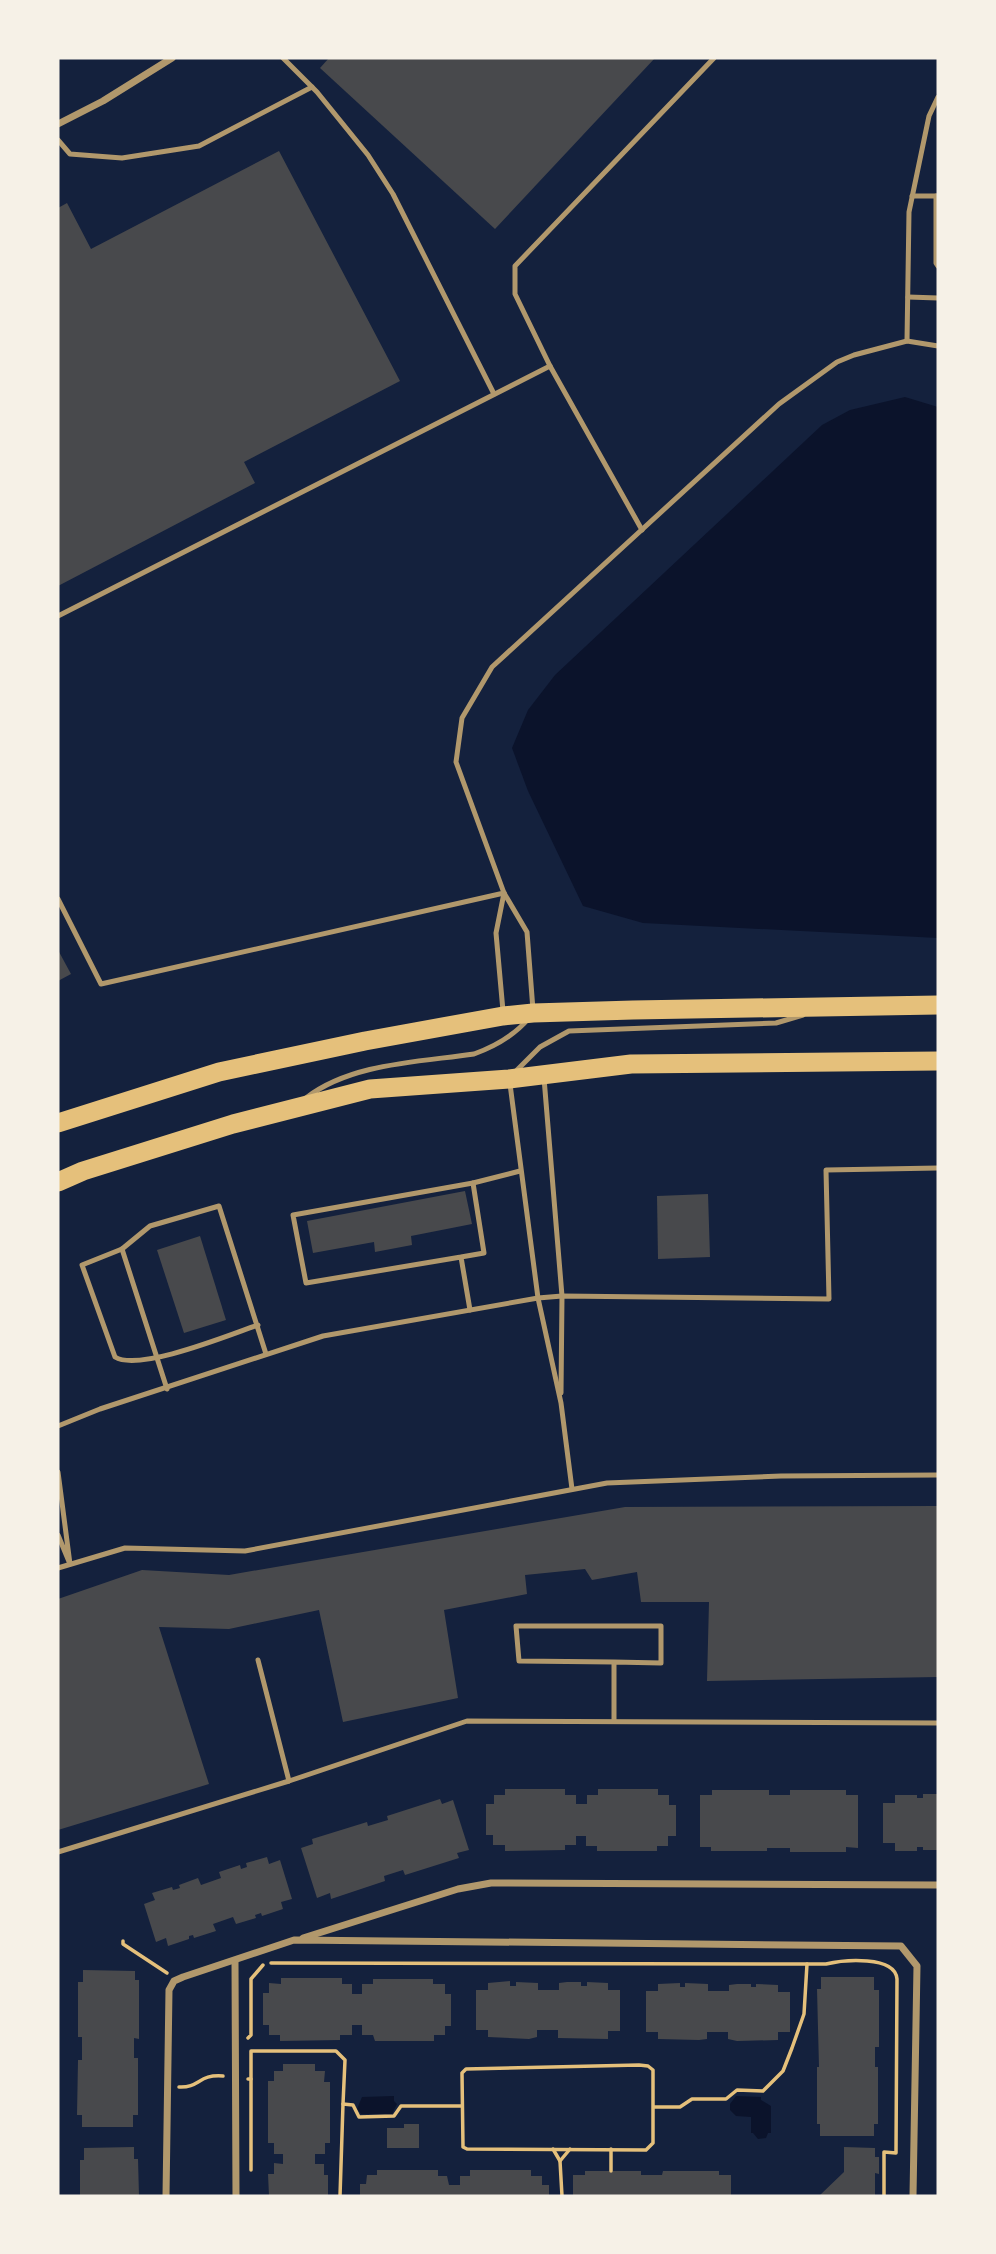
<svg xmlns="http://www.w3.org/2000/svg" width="996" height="2254" font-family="Georgia,serif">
<rect width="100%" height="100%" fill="#14213d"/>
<g fill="#0b132b">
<polygon points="905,397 938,407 938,938 643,923 583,906 528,791 512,748 528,710 555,675 822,425 850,410"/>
<polygon points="394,2096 394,2101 397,2104 392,2114 361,2114 357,2109 362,2097"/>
<polygon points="736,2096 761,2097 761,2100 771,2106 771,2133 768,2133 766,2138 758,2139 753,2133 751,2133 751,2117 736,2116 730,2110 730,2104"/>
</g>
<g fill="#48494c">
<polygon points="329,58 655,58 495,229 320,68"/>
<polygon points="279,151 400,381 244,462 255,483 58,586 58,208 67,203 91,249"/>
<polygon points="58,950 71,974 58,981"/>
<polygon points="465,1191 472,1224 411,1236 412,1245 375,1252 374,1242 313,1253 307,1221"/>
<polygon points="708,1194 710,1257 658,1259 657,1196"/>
<polygon points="200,1236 226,1320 184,1333 157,1250"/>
<polygon points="938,1506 938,1677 707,1681 709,1602 641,1602 637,1572 592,1580 585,1569 525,1575 527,1594 444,1610 458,1698 343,1722 319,1610 229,1629 159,1627 209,1784 58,1830 58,1599 142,1570 229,1575 625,1507"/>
<polygon points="505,1789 565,1789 565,1795 576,1795 576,1804 587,1804 587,1795 598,1795 598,1789 658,1789 658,1795 669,1795 669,1805 676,1805 676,1836 668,1836 668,1846 657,1846 657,1851 597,1851 597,1846 586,1846 586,1836 576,1836 576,1845 565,1845 565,1850 505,1851 505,1845 493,1845 493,1835 486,1835 486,1804 494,1804 494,1795 505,1795"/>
<polygon points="712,1790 769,1790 769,1795 790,1795 790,1790 846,1790 846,1795 858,1795 858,1848 846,1847 846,1852 790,1852 790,1848 767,1848 767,1851 711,1851 711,1847 700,1847 700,1795 712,1795"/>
<polygon points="923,1794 938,1794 938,1850 923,1850 923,1847 917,1847 917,1851 895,1851 895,1843 883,1843 883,1803 895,1803 895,1795 917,1795 917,1798 923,1798"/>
<polygon points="440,1799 442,1804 453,1800 469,1850 457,1853 459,1858 405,1875 403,1870 384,1876 385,1881 331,1899 330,1893 317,1898 301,1848 313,1844 312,1839 367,1822 368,1826 388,1820 387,1816"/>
<polygon points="267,1857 269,1864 280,1860 292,1899 281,1902 283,1909 262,1916 261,1913 255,1915 256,1918 236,1924 233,1917 213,1924 216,1931 194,1938 193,1935 189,1936 189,1939 168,1946 166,1938 156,1942 144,1904 155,1900 152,1893 172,1887 173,1890 180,1888 179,1885 198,1878 201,1885 221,1878 219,1872 240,1865 241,1869 247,1867 246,1863"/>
<polygon points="83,1970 135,1971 135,1980 139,1980 139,2039 134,2038 134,2058 138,2058 138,2115 133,2115 133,2127 82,2127 82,2115 77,2115 78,2060 82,2060 82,2037 78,2037 78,1982 83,1982"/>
<polygon points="821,1977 874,1977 874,1990 879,1990 879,2047 875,2047 875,2067 878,2067 878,2124 874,2124 874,2136 820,2136 820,2124 817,2124 817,2067 819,2067 817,1989 821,1989"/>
<polygon points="281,1978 342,1978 342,1984 352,1984 352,1994 362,1994 362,1984 373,1984 373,1979 433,1979 433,1984 445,1984 445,1994 451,1994 451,2026 445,2026 445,2035 434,2035 434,2041 375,2041 373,2035 362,2035 362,2025 352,2025 352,2035 340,2035 340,2040 280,2041 280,2035 269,2035 269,2025 263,2025 263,1993 269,1993 269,1983 281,1984"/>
<polygon points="510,1981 510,1986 516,1986 516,1982 538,1983 538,1990 559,1990 559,1983 567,1982 581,1982 581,1986 587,1986 587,1982 608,1983 608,1990 620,1990 620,2031 608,2031 608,2039 558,2038 558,2030 537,2030 537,2037 529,2039 488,2037 488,2030 476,2030 476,1990 488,1990 488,1983"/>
<polygon points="680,1983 680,1987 685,1987 685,1983 708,1984 708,1991 729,1991 729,1985 737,1984 751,1984 751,1987 756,1987 756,1984 778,1985 778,1992 790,1992 790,2032 778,2032 778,2040 737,2041 728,2039 728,2032 707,2032 707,2039 699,2040 658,2039 658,2032 646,2032 646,1991 658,1991 658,1984"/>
<polygon points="283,2064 315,2064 315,2071 325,2071 324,2082 330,2082 330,2143 325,2143 325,2154 315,2154 315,2164 324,2164 324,2175 328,2175 328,2196 269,2196 268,2174 274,2174 274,2163 283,2164 283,2154 274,2154 274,2143 268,2143 268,2081 274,2081 274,2071 283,2071"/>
<polygon points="404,2124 419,2124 419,2148 387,2148 387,2128 404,2128"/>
<polygon points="134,2147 134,2159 138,2159 139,2196 80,2196 80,2160 84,2160 84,2148"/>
<polygon points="844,2147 875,2148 875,2157 879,2157 879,2174 875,2173 875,2196 819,2196 844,2172"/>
<polygon points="377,2170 438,2170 438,2176 447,2176 449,2185 460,2185 460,2176 470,2176 470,2170 531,2170 531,2176 542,2176 542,2185 549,2185 549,2196 360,2196 360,2184 366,2184 367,2175 377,2175"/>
<polygon points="585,2171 641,2171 641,2175 662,2175 663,2171 719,2171 719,2175 731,2175 731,2196 573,2196 573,2175 585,2175"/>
</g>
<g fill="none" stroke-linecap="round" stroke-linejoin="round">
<g stroke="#e5c07b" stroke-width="3.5">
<polyline points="123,1941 123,1944 167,1973"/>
<path d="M271,1963L826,1964C843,1960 895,1955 897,1979L896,2153L884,2152V2196"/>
<polyline points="248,2038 251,2035 251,1979 263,1965"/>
<polygon points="639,2065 648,2066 653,2070 653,2143 646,2150 467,2149 463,2147 462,2073 466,2069"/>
<polyline points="248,2079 251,2079 251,2170"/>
<polyline points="251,2079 251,2051 336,2051 345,2060 343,2104"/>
<path d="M179,2087C200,2088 198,2074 223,2076"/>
<polyline points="654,2107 680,2107 692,2099 726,2099 737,2090 763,2091 783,2071 792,2048 804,2014 807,1964"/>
<polyline points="553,2149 560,2161"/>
<polyline points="611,2149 611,2171"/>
<polyline points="340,2196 343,2104 353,2105 359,2117 394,2116 401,2106 462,2106"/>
<polyline points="562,2196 560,2161 570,2149"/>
</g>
<g stroke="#b1986c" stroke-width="5">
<polyline points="283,58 317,92 368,155 393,194 494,394"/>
<polyline points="58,140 70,154 122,158 199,146 312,87"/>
<polyline points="912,196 937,196"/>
<polyline points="936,196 936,263 938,266"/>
<polyline points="908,297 938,298"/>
<polyline points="907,341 909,212 929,116 938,97"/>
<polyline points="642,530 550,366 515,294 515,266 714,58"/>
<polyline points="58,616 550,366"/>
<polyline points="504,893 527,932 533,1010"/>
<polyline points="58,899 101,984 504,893 456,762 462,718 492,667 779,404 837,362 854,355 907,341 938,346"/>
<polyline points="503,1011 496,933 504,893"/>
<polyline points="514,1073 540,1047 569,1031 776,1023 803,1015"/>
<polyline points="544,1078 562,1296 561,1393"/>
<polyline points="510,1084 538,1298 561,1403 572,1489"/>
<path d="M306,1098C351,1063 420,1062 474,1054C496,1046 514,1036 529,1018"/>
<polyline points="473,1183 520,1171"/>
<polyline points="122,1249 167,1389"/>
<polyline points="461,1257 306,1283 293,1215 473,1183 484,1253 461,1257 470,1310"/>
<path d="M258,1325C229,1335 139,1372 115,1357L82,1265L122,1249L150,1226L219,1206L266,1354"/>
<polyline points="58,1426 100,1409 323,1336 538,1298 562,1296 829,1299 826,1170 938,1168"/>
<polyline points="58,1472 70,1564 58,1535"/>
<polyline points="58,1568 125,1548 245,1551 607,1483 781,1476 938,1475"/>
<polyline points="258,1660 289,1781"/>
<polyline points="614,1720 614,1662 519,1661 516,1626 661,1626 661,1663 614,1662"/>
<polyline points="58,1852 289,1781 467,1721 938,1723"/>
</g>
<g stroke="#b1986c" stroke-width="7">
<polyline points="58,124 103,101 172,58"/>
<polyline points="303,1938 458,1889 491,1883 938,1885"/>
<polyline points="235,1961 236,2196"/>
<polyline points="166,2196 169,1990 174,1981 183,1977 294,1940 901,1946 917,1966 913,2196"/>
</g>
<g stroke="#e5c07b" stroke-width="19">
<polyline points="58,1123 219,1072 365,1041 503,1016 533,1013 633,1010 938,1005"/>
<polyline points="58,1182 83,1171 233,1124 370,1089 509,1079 631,1064 938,1061"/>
</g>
</g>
<rect width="996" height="2254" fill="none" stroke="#f6f1e7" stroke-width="119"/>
</svg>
